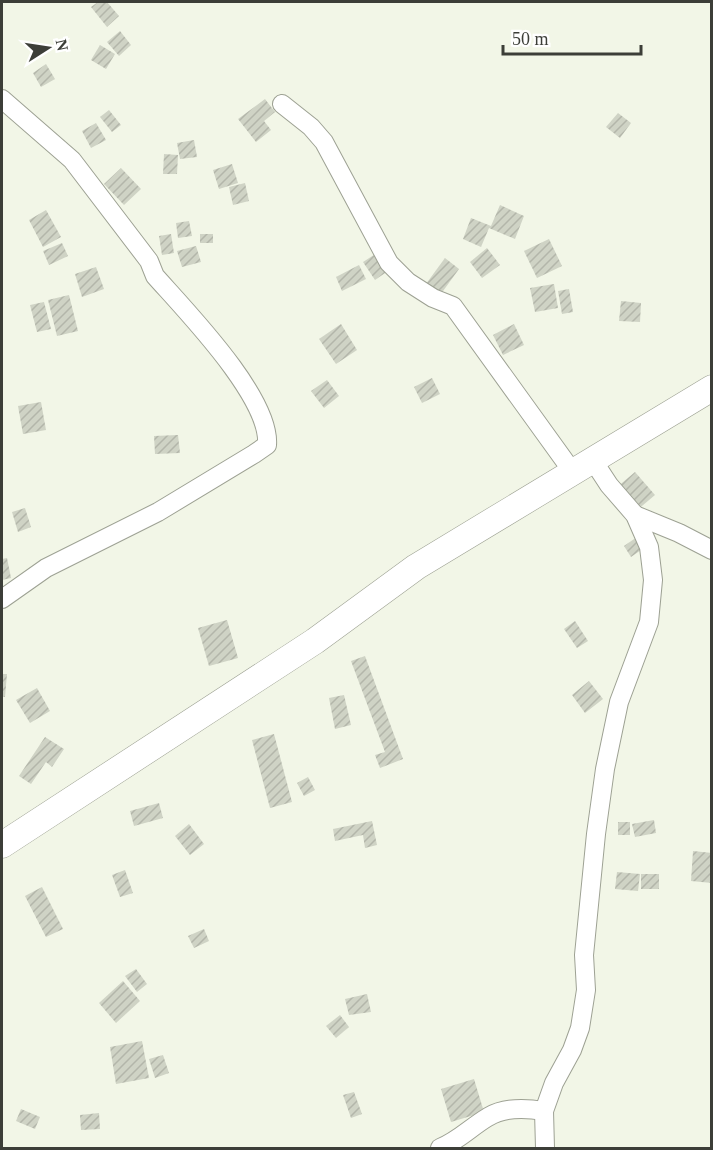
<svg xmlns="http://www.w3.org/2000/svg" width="713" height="1150" font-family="Georgia,serif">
<defs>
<pattern id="building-hatch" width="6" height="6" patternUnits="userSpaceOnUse" patternTransform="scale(1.5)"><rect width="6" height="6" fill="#cfd3c5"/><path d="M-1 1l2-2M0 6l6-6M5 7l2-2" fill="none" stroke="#b3b6aa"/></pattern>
</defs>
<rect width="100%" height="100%" fill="#f2f6e7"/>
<g fill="url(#building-hatch)">
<polygon points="98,2 107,2 119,16 107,27 91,7"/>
<polygon points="120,31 131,45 119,56 107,42"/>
<polygon points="100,45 115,54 106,69 91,60"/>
<polygon points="46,64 55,79 41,87 33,73"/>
<polygon points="265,99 275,112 264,121 271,130 256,142 238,119"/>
<polygon points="109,110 121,125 112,132 100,117"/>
<polygon points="618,113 631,123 620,138 606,127"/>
<polygon points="96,123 106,140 91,148 82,131"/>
<polygon points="194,140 197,157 180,159 177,143"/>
<polygon points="164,154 178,155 177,174 163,174"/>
<polygon points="232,164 238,183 219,189 213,170"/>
<polygon points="121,168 141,189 124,205 104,184"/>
<polygon points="245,183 249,201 233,205 229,187"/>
<polygon points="500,205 524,216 515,239 489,228 481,247 463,239 471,218 491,226"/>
<polygon points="46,210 61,237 43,247 29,220"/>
<polygon points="189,221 192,236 178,238 176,223"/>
<polygon points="171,234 174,253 162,255 159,236"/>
<rect x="200" y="234" width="13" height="9"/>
<polygon points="549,239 562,266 537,278 524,251"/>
<polygon points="62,243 68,256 49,265 43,251"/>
<polygon points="196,246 201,262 182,267 177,251"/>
<polygon points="487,248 500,265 482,278 470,262"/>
<polygon points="377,253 388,271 375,280 363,262"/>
<polygon points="445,258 459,269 438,298 423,288"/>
<polygon points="359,265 366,279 342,291 336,277"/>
<polygon points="96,267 104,289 82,297 75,274"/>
<polygon points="554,284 558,308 535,312 530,288"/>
<polygon points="569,289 573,312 562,314 558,291"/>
<polygon points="69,295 78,331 57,336 48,300"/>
<polygon points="621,301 641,303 640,322 619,321"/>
<polygon points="44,302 51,329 37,332 30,305"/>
<polygon points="341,324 357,350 336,364 319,339"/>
<polygon points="514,324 524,345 503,355 493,335"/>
<polygon points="432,378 440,394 422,403 414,387"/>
<polygon points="327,380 339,396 324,408 311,391"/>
<polygon points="41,402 46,430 23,434 18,406"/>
<polygon points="178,435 180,453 155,454 154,436"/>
<polygon points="635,472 655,495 636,511 616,488"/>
<polygon points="25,508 31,527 18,532 12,512"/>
<polygon points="637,537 644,548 631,557 624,546"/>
<polygon points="7,558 11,578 2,580 2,559"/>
<polygon points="227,620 238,658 209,666 198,628"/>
<polygon points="575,621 588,641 577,648 564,629"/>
<polygon points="365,656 403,759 380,768 375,755 385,752 351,661"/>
<polygon points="2,674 7,674 5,697 2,697"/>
<polygon points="589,681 603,699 585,713 572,695"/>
<polygon points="37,688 50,711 30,723 16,700"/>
<polygon points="344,695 351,725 335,729 329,698"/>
<polygon points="274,734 292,802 270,808 252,740"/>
<polygon points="45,737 64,749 52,767 46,762 31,784 19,776"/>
<polygon points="308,777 315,790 304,796 297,783"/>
<polygon points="159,803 163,818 134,826 130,811"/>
<polygon points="654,820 656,833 635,837 632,824"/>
<polygon points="372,821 377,845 365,848 363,835 335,841 333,829"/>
<rect x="618" y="822" width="12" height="13"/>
<polygon points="189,824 204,844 190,855 175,836"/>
<polygon points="693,851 712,853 712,883 691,881"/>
<polygon points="125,870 133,893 120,897 112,875"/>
<polygon points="617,872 640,874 638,891 615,889"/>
<rect x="641" y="874" width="18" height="15"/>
<polygon points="42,887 63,929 46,937 25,896"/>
<polygon points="204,929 209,941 194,948 188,936"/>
<polygon points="136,969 147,984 137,992 125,976"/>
<polygon points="123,981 140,1001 116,1023 99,1003"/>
<polygon points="367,994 371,1012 349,1015 345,999"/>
<polygon points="340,1015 349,1027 336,1038 326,1026"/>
<polygon points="142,1041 149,1078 116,1084 110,1047"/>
<polygon points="163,1055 169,1073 155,1078 149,1059"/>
<polygon points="474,1079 484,1112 451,1122 441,1089"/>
<polygon points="354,1092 362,1114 351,1118 343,1095"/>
<polygon points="21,1109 40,1117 35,1129 16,1121"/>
<polygon points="99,1113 100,1129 81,1130 80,1115"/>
</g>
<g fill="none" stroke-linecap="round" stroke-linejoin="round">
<g stroke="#9da193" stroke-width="20">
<g id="street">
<path d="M2,99L72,160L149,261L155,276C186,311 271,398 267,445L254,454L158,512L46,568L2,599"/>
<polyline points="282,104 311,127 324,142 389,263 408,282 433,298 453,306 572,471"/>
<polyline points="635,515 679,533 712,550"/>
<path d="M440,1148C458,1141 471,1127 488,1117C504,1107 526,1108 544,1111"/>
<polyline points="545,1148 544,1111 554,1083 572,1050 580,1028 586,990 584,955 596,834 605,769 619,702 649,622 653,580 649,547 635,515 609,485 592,459"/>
</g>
</g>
<g stroke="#9da193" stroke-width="27">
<polyline id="secondary" points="2,845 315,641 416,567 712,388"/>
</g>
<use href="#street" stroke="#fff" stroke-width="18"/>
<use href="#secondary" stroke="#fff" stroke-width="26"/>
</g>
<rect width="713" height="1150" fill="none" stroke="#3c3e38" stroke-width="6"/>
<g transform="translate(48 48) rotate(78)" stroke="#ffffff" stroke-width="4.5" paint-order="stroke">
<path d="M0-4.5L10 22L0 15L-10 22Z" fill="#3c3e38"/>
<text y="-9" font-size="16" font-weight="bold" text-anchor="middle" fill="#3c3e38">N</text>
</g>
<path d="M503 45v9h138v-9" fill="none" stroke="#3c3e38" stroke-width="3"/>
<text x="512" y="45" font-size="18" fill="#3c3e38" stroke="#ffffff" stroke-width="4.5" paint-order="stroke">50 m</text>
</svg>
